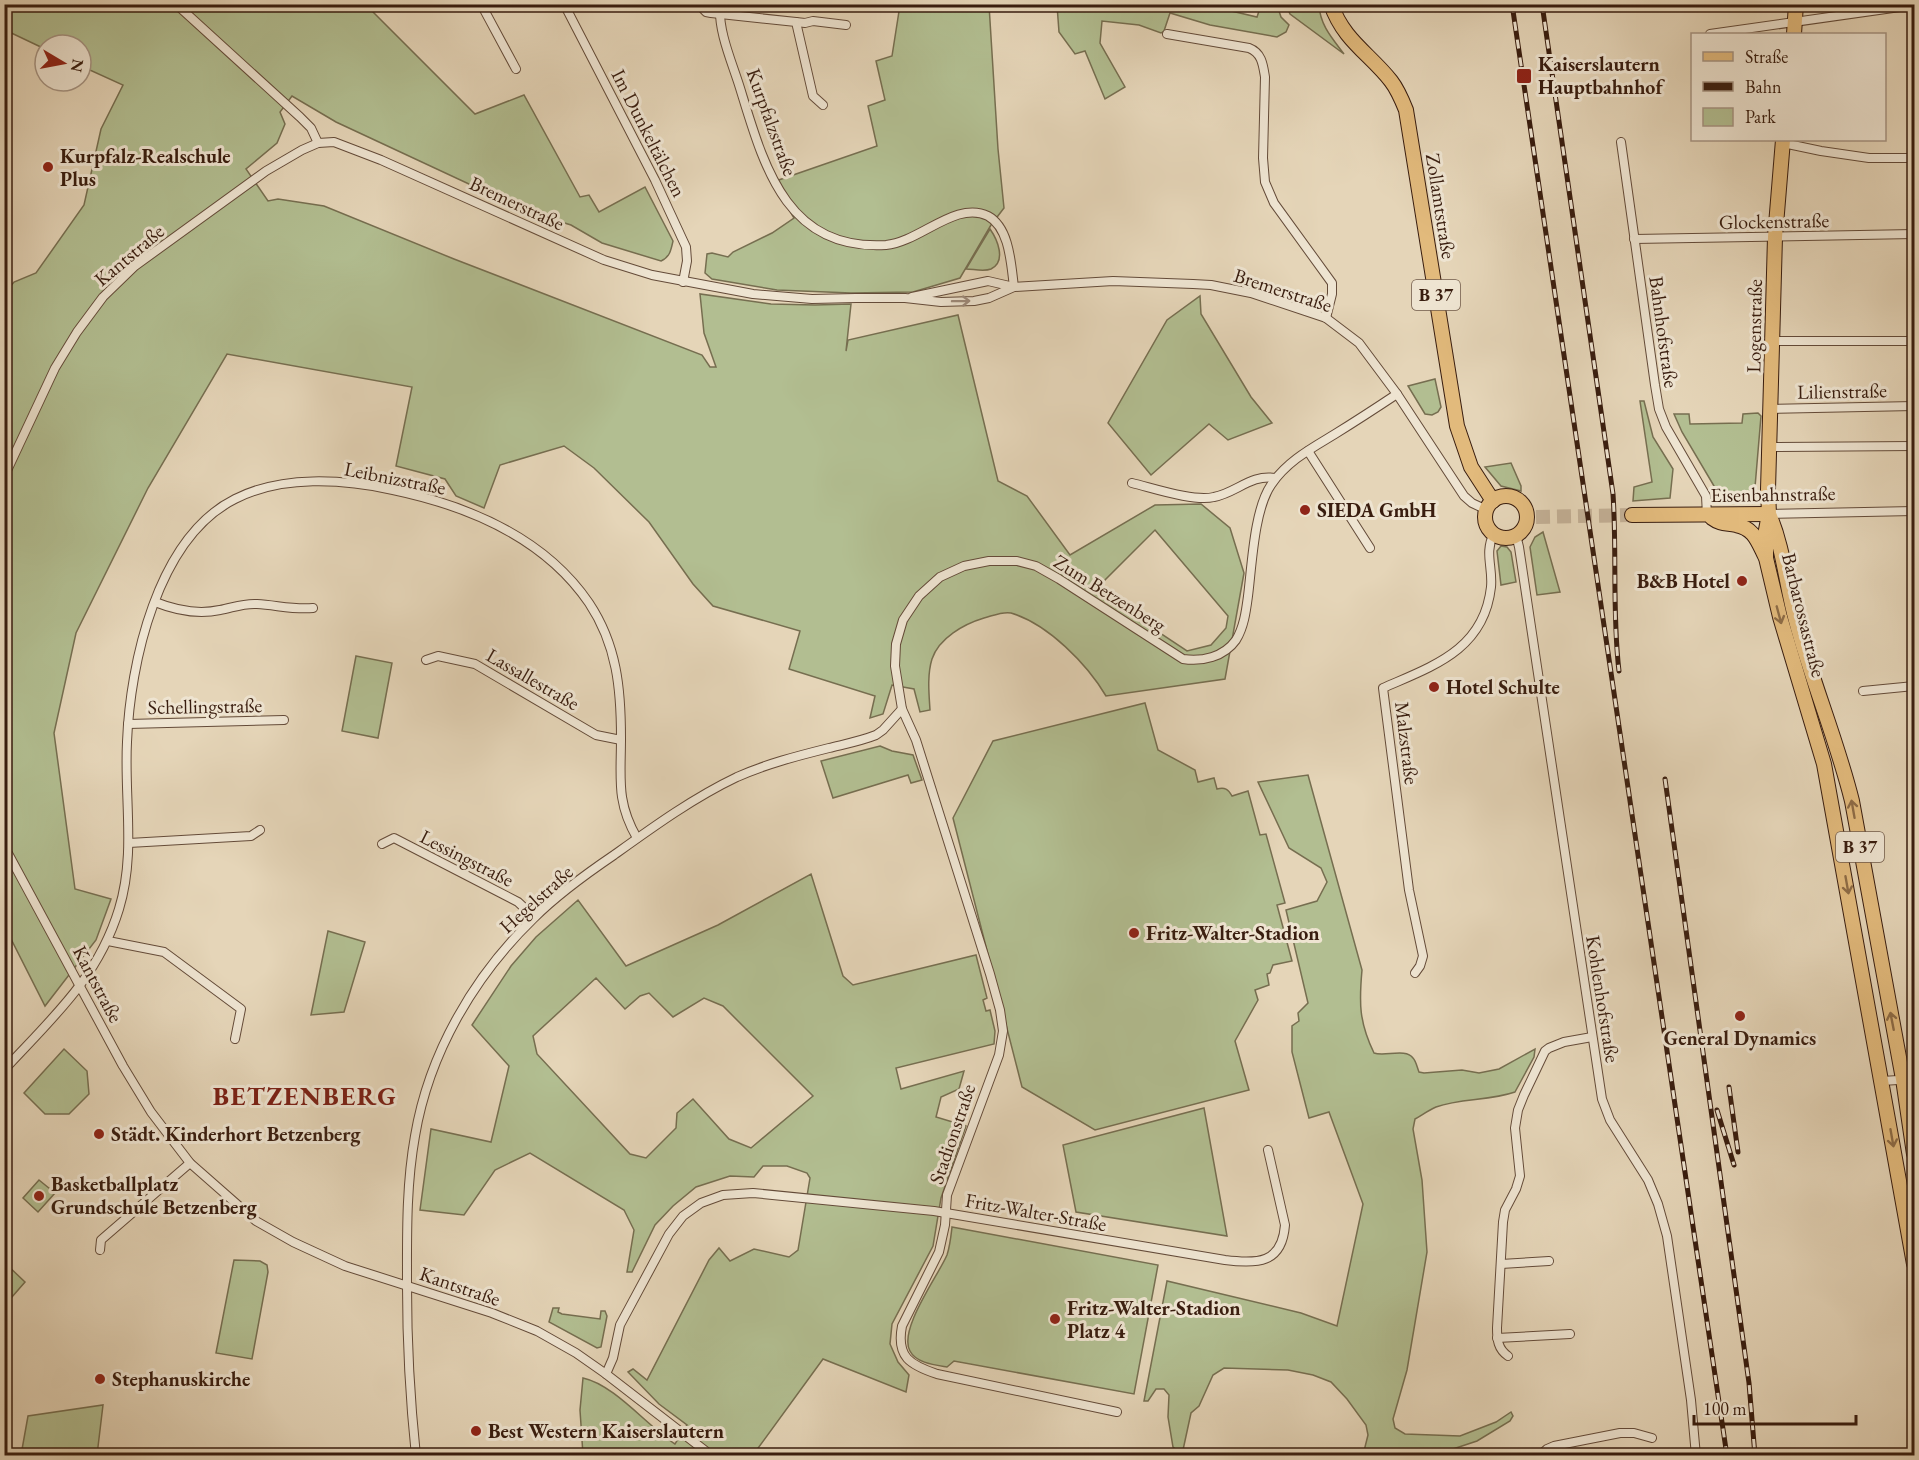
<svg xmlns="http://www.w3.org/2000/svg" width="1919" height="1460" font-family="'EB Garamond',serif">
<rect width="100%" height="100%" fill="#e5d5b8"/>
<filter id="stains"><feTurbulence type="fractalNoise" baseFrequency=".00333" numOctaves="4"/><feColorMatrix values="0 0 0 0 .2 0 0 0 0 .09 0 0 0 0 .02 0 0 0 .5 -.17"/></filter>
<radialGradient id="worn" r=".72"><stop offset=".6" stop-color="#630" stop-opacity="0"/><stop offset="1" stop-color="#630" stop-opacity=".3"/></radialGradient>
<g fill="#b2be91" stroke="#766e50" stroke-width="1.5" fill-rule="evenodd">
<path d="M5,5H366L475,114L524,95L580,197L589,195L599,212L645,187L673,241C671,250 670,257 661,261L602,243L571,225L529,212L336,122L292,96L280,112L285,124L277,143L246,169L268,201L278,199L324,206L454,259L702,355L710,367H716L704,333L700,294L771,304L815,305L851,304L846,351L848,340L958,315L998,481L1027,496L1070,555L1155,505L1201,504L1230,528L1244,573L1225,679L1106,696C1087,664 1048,624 1011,613C1003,611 992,616 984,618C964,624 939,638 932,659C927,675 929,694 930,710L920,712L914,689L892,685L883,714L870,718L875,696L789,669L800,631L713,606L693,584L649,522L594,468L564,446L500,465L484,508L456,496L445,479L396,466L412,387L227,354L148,488L76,633L54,733L75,889L111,899L96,940L45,1006L5,927L4,294L14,282L36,273L84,205L101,129L123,85L81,66V45H45V49L5,30ZM1155,530L1228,616L1226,628L1211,645L1187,651L1095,590Z"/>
<polygon points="900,5 989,5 998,149 1004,208 991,225 960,278 913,292 851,293 777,290 712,279 705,273 707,254 712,253 728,257 733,252 772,233 794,218 773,182 877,146 868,106 885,100 876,61 892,56"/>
<polygon points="1057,5 1216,5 1223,9 1257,17 1261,5 1277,5 1281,17 1289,25 1286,32 1277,37 1210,25 1170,13 1164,31 1161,33 1139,25 1102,21 1100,43 1125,87 1105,99 1085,51 1075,54 1059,32"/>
<path d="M1286,5H1319C1320,25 1332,38 1344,54L1290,14Z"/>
<path d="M990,229C997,239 1007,261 991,269C984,272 973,269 966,269Z"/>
<polygon points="1200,296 1201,314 1251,397 1272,423 1228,440 1209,424 1151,475 1108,423 1167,320"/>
<polygon points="1435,379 1441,407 1438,412 1432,415 1425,414 1408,386"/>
<polygon points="1640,401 1644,401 1653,437 1673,469 1670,498 1633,501 1634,487 1652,482"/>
<path d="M1758,413L1761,416L1755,487L1747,497C1734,501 1723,496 1714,486L1682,432L1674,414H1689L1690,424L1742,423L1743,414Z"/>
<polygon points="1511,463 1521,486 1521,491 1501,486 1485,467"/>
<polygon points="1543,532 1560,592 1537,595 1530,547 1535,537"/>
<polygon points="1501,546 1507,547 1511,552 1516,582 1501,585 1497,551"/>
<polygon points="356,656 392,663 378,738 342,731"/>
<path d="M1145,703L1158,750L1195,770L1198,782L1214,778L1217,789C1225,787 1228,789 1232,796L1248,791L1260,835L1266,834L1285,903L1277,905L1292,961L1273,965L1270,973L1267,974L1269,985L1255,990L1258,1000L1235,1041L1249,1090L1095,1130L1022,1087L953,818L993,741Z"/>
<polygon points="880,746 892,751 913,755 922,780 911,783 908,775 833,798 821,761"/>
<path d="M1308,775L1362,970C1359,1003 1359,1022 1374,1053C1384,1057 1406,1048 1413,1058C1416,1061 1417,1067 1419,1072L1424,1073L1462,1070L1479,1073L1499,1069L1535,1049L1534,1057L1515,1092C1489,1101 1461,1098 1436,1107C1429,1110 1422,1115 1415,1119L1413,1129L1422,1180L1427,1252L1407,1370L1393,1419L1395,1428L1405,1434L1460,1436L1496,1422L1511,1412L1513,1416L1510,1421L1477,1441L1438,1454L1363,1455L1368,1435L1366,1425L1347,1399L1331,1382L1313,1375L1288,1370L1224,1368L1213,1375L1199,1406L1191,1413L1183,1450L1178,1451L1173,1447L1168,1417L1169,1395L1164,1389H1156L1148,1401H1144L1167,1281L1301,1313L1337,1326L1363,1204L1329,1112L1309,1118L1292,1052V1026L1299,1021L1298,1013L1308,1003L1286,910L1317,901L1327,882L1321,868L1289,848L1258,782Z"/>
<path d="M811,874L843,976L853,985L976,955L987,998L983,1000L986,1011L990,1010L995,1031L994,1044L896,1068L901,1089L964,1071L959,1089L941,1097L936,1117L966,1126L941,1198L933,1246L892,1324L890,1344L898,1362L909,1375L906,1392L823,1359L753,1455H583L580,1410L583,1378C615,1385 647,1426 675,1444L687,1425L659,1404L628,1372L633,1369L647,1380L709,1260L719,1248L730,1261L754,1249L789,1257L798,1250L810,1178L807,1173L787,1166H763L754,1177L730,1176L696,1187L673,1206L655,1225L632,1272H627L634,1230L624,1210L530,1153L495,1170L464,1215L420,1210L431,1129L491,1142L509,1066L472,1025L511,966L536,937L578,900L626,966L718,925ZM596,978L625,1009L640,996L649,993L673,1017L704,998L723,1006L813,1096L751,1148L729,1139L693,1099L677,1113L676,1128L646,1158L630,1154L537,1054L533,1036Z"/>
<polygon points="328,931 365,942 344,1012 311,1015"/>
<polygon points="64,1049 87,1071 89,1094 69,1114 45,1114 24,1093"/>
<polygon points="1204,1108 1227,1236 1076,1212 1063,1145"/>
<polygon points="39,1180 55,1193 38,1212 23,1198"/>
<path d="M952,1227L1158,1265L1134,1394L954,1361L947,1367C935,1365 916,1363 910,1351C898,1330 938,1276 947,1255C950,1246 951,1236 952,1227Z"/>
<polygon points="234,1260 260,1261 267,1265 268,1272 252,1359 216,1353"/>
<polygon points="5,1263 25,1282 5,1305"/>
<polygon points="553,1308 559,1308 558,1312 562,1314 600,1319 601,1311 605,1311 607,1316 601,1347 597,1348 549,1322"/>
<polygon points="103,1405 97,1455 21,1455 28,1416"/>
</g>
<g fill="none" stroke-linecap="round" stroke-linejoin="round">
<polyline stroke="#c3b096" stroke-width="14" stroke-dasharray="14 7" stroke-linecap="butt" points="1536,517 1632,515"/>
<g stroke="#644b39" stroke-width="10">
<g id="minor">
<polyline points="176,4 300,117 311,128 318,143"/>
<polyline points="481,4 516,69"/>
<polyline points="564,4 655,180 686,247 687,261 683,282"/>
<polyline points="698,4 706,12 711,13 796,22 813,96 823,105"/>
<path d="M720,4C718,32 732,62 740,88C764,166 786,251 886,245C920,242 956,200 988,216C1010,228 1011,265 1014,287"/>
<polyline points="796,22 805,23 813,21 846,25"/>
<path d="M1167,34L1249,48C1262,53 1263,65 1265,77L1263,158L1265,182L1274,203L1332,283V294L1326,318"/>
<polyline points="1710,34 1914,5"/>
<polyline points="1621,142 1655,385 1659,409 1666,427 1706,496 1707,515"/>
<polyline points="1783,143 1821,151 1869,158 1914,158"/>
<polyline points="1634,239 1914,234"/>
<polyline points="912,297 988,281 1014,287 1113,281 1193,284 1211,285 1251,293 1326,318 1359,343 1397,394 1464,496 1472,503 1487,510"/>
<polyline points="1773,341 1914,341"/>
<polyline points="1771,409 1914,406"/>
<polyline points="1769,447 1914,446"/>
<polyline points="1308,451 1370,548"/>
<polyline points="4,477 55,368 77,332 103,297 135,266 266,171 302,150 318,143 334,142 381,160 604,260 652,275 753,294 812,299 856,298 905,298 941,302 974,301 989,298 1014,287"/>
<path d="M1132,483C1153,488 1194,502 1214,497C1236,493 1251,474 1275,478"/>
<polyline points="1769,514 1914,511"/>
<polyline points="1516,535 1519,547 1602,1099 1610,1120 1648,1180 1658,1204 1667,1236 1691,1400 1696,1456"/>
<path d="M155,602C175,610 197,615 220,610C232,608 243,603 257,604C276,605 294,610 313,608"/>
<polyline points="426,660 438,656 475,664 596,735 621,740"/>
<polyline points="1863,691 1914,686"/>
<polyline points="128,724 284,720"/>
<polyline points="129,843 251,836 260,830"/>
<polyline points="382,844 394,838 518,902 534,917"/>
<polyline points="4,846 123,1066 151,1112 190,1163 256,1221 293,1242 345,1266 492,1313 537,1331 576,1353 606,1374 712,1456"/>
<polyline points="108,941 164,952 241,1009 235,1039"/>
<path d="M1415,973L1420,966L1423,956L1409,890L1383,688C1433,666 1484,650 1491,587C1493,567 1484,553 1494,533"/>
<path d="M4,1070C52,1018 98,978 119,909C136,854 124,798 127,742C130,664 157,538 235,499C282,475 343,479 393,490C469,506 544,537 589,603C617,645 621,689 621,738C621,778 616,802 637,838"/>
<polyline points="1882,1081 1914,1079"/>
<polyline points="100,1250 101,1240 190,1163"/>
<polyline points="1501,1264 1549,1261"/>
<polyline points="1497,1338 1570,1334"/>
<path d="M1508,1356C1498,1349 1497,1340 1497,1328L1503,1222L1505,1210L1516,1189L1520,1176L1515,1128L1518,1110L1524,1095L1545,1051L1549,1048L1564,1042L1592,1037"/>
<path d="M606,1374L613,1358L620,1325L669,1234L683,1216L701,1203L723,1195L753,1193L934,1211L1225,1260C1257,1264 1282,1264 1285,1225L1268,1150"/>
<path d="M1117,1412L937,1374C910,1365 896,1357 902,1326L939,1252L945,1225L947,1195L999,1055L1003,1031L1000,1010L990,974L916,740L902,709L895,666L896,644L903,620L919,596L940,577L964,566L989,561H1017L1036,566L1059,579L1183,659C1202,662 1224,657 1236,640C1244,627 1246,611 1248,596C1252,565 1254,510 1271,485C1287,461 1312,448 1335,434C1356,421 1376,408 1397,394"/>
<path d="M416,1456C410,1399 407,1343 407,1286C407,1236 406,1186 415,1136C429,1053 474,976 534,918C558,894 586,874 614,855C653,827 693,798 737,777C766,764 797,756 829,748C845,744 861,741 876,735L883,730L902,709"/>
<polyline points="1539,1456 1547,1449 1554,1446 1620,1433 1634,1433 1652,1438"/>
</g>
</g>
<g stroke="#391d0f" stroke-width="16">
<g id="primary">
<path d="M1331,4C1343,40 1370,54 1391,81C1398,90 1402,100 1406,110L1457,426L1471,467L1493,501"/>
<polyline points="1794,34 1796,4"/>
<polyline points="1783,140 1775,237 1768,490 1769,514 1766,530 1766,558 1780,617 1824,764 1914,1264"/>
<circle cx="1506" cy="517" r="21"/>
<path d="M1769,514C1784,549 1786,585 1796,621C1812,682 1837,740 1852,801L1903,1079L1914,1154"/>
<polyline points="1632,515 1769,514"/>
<path d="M1712,518C1720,524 1726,523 1736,525C1754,528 1758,542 1765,556"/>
</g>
</g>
<use href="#minor" stroke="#eee4d1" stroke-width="8"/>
<use href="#primary" stroke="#e2ba7c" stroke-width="14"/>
<g stroke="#391d0f" stroke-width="5">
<g id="rail">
<polyline points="1512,4 1727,1456"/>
<path d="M1542,4L1613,494C1617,553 1612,613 1619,671"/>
<polyline points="1665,779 1749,1383 1755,1456"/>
<polyline points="1729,1087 1738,1152"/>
<polyline points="1717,1110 1734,1165"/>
</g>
</g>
<use href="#rail" stroke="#eee4d1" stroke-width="3" stroke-dasharray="9" stroke-linecap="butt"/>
</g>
<defs><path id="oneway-shaft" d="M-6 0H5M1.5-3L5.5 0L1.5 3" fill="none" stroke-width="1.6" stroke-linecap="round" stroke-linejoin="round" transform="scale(1.5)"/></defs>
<use stroke="#9d8a7a" href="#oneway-shaft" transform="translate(961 301) rotate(-1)"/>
<g stroke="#8e6c46">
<use href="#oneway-shaft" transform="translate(1779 615) rotate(75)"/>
<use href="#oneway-shaft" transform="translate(1853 809) rotate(-100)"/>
<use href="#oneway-shaft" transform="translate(1847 885) rotate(80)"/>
<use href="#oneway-shaft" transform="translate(1892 1021) rotate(-101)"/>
<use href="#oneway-shaft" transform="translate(1892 1138) rotate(80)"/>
</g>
<g fill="#8f2418" stroke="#eee4d1" stroke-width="2">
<rect x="1516" y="68" width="16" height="16" rx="3"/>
<circle cx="48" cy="167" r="6"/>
<circle cx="1305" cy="510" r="6"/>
<circle cx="1742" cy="581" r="6"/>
<circle cx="1434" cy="687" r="6"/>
<circle cx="1134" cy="933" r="6"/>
<circle cx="1740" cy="1016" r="6"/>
<circle cx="99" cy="1134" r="6"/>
<circle cx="39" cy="1196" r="6"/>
<circle cx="1055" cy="1319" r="6"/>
<circle cx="100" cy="1379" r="6"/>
<circle cx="476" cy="1431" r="6"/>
</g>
<g text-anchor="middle" stroke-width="6" stroke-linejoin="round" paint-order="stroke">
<g fill="#eee4d1" stroke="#6f5949" stroke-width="1.5">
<rect x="1412" y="280" width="48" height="30" rx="4.5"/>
<rect x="1836" y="832" width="48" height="30" rx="4.5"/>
</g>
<g font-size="18" font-weight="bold" fill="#391d0f">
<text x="1436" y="301">B 37</text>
<text x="1860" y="853">B 37</text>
</g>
<g font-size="20" font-weight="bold" fill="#391d0f" stroke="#eee4d1" text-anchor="start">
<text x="1538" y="71">Kaiserslautern<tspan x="1538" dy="23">Hauptbahnhof</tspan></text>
<text x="60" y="163">Kurpfalz-Realschule<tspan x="60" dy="23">Plus</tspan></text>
<text x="1317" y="517">SIEDA GmbH</text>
<text x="1730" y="588" text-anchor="end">B&amp;B Hotel</text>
<text x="1446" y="694">Hotel Schulte</text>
<text x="1146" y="940">Fritz-Walter-Stadion</text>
<text x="1740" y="1045" text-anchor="middle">General Dynamics</text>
<text x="111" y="1141">Städt. Kinderhort Betzenberg</text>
<text x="51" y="1191">Basketballplatz<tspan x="51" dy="23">Grundschule Betzenberg</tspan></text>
<text x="1067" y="1315">Fritz-Walter-Stadion<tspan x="1067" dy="23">Platz 4</tspan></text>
<text x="112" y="1386">Stephanuskirche</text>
<text x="488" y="1438">Best Western Kaiserslautern</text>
</g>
<g font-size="20" fill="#391d0f" stroke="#eee4d1">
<text transform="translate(772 122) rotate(70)" y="7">Kurpfalzstraße</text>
<text transform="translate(649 133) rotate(63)" y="7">Im Dunkeltälchen</text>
<text transform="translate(517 203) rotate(25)" y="7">Bremerstraße</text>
<text transform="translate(1441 206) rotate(81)" y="7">Zollamtstraße</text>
<text transform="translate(1774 221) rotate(-1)" y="7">Glockenstraße</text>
<text transform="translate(129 255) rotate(-40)" y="7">Kantstraße</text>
<text transform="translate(1283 290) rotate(18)" y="7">Bremerstraße</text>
<text transform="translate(1754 326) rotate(-89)" y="7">Logenstraße</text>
<text transform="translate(1664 332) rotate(82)" y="7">Bahnhofstraße</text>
<text transform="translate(1842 391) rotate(-1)" y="7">Lilienstraße</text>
<text transform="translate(395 478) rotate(11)" y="7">Leibnizstraße</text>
<text transform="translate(1773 494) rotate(-1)" y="7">Eisenbahnstraße</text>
<text transform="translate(1110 593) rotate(32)" y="7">Zum Betzenberg</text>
<text transform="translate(1804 615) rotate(76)" y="7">Barbarossastraße</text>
<text transform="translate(533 679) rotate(30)" y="7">Lassallestraße</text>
<text transform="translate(205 706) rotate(-1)" y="7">Schellingstraße</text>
<text transform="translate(1407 743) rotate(83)" y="7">Malzstraße</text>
<text transform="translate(467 858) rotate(27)" y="7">Lessingstraße</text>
<text transform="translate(536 899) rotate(-42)" y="7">Hegelstraße</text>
<text transform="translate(98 984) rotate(62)" y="7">Kantstraße</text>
<text transform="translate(1603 999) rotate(81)" y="7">Kohlenhofstraße</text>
<text transform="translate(952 1134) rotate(-71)" y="7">Stadionstraße</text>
<text transform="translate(1036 1212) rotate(10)" y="7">Fritz-Walter-Straße</text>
<text transform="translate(460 1286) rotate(19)" y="7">Kantstraße</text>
</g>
<g font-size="26" font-weight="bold" letter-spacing="1.5" fill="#7a1f14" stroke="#eee4d1">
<text x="305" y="1105">BETZENBERG</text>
</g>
</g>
<rect width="1919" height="1460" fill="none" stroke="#e5d5b8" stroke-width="24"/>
<rect x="6" y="6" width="1907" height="1448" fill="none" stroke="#391d0f" stroke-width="3"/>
<rect x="12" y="12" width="1895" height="1436" fill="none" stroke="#391d0f" stroke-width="1.5"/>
<rect x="1691" y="33" width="195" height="108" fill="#eee4d1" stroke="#a69483" stroke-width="1.5"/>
<rect x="1703" y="52" width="30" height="9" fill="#e2ba7c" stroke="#a69483" stroke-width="1.5"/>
<text x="1745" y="63" font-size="18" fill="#391d0f">Straße</text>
<rect x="1703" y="82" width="30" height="9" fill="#391d0f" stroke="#a69483" stroke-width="1.5"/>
<text x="1745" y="93" font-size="18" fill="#391d0f">Bahn</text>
<rect x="1703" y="108" width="30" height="18" fill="#b2be91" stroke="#a69483" stroke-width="1.5"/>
<text x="1745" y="123" font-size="18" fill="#391d0f">Park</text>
<g transform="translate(63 63) rotate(100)"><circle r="28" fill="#eee4d1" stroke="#a69483" stroke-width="1.5"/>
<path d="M0-4.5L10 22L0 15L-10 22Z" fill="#8f2418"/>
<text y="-9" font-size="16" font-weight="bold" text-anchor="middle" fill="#391d0f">N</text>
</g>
<path d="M1694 1415v9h162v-9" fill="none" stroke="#391d0f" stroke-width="3"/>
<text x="1703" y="1415" font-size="18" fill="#391d0f" stroke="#eee4d1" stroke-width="4.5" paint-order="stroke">100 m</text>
<rect width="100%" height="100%" filter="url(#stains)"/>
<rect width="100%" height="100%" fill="url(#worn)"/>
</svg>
